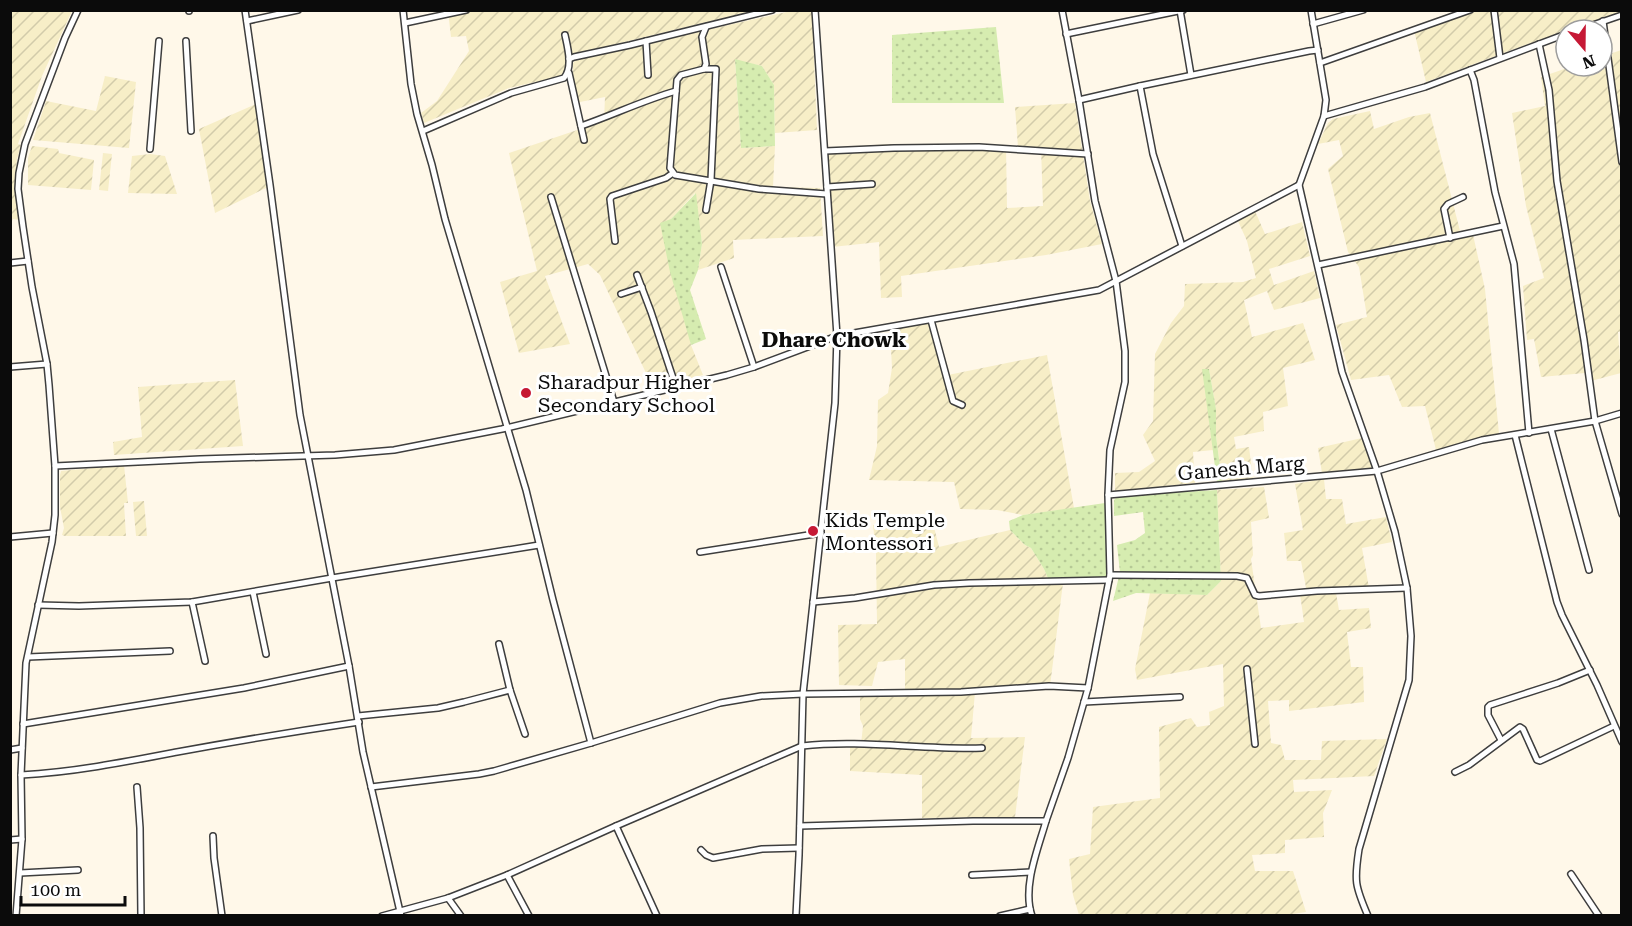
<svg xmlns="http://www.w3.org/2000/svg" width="1632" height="926" font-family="'Roboto Serif',serif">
<defs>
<pattern id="farmland-furrows" width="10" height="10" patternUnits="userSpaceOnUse" patternTransform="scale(1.5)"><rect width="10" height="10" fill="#f7eec7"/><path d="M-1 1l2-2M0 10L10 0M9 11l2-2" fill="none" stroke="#d2cbaa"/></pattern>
<pattern id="green-dots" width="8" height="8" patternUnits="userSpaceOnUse" patternTransform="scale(1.5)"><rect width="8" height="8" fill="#d6ecb0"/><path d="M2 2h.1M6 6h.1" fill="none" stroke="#b6c996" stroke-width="1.8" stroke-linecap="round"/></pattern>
</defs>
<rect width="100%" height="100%" fill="#fff8e9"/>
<g fill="url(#farmland-furrows)">
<polygon points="10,11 72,11 42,76 18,144 21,145 17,159 15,185 19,220 13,219 12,221 10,221"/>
<polygon points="431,11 752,11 567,56 566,75 509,88 424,123 421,113 437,101 469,51 466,36 451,37 448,11 431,12"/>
<polygon points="791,11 811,11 812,13 817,130 775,133 774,85 762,66 735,60 741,148 775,146 773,187 820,188 823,236 733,240 734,258 698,270 702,244 695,193 671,219 691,345 703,375 653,388 600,275 588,264 545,276 570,344 519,353 500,282 537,271 509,153 604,121 605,97 575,103 569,81 573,71 573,63 577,59"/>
<polygon points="1472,11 1621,11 1621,12 1514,49 1426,82 1414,30"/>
<polygon points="1621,50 1622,331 1618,332 1621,373 1587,382 1585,373 1541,377 1534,339 1527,340 1523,286 1544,278 1526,206 1512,113 1545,106 1541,77 1573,66 1602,66 1602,57"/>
<polygon points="105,76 136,82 129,148 33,140 46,101 96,111"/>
<polygon points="1075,103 1090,201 1102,244 1046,255 901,276 902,297 881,298 879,242 832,247 826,148 892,144 1006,146 1007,208 1043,206 1041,148 1018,147 1015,107"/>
<polygon points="256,104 268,187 215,213 199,129"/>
<polygon points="1370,111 1374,129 1409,117 1430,113 1460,231 1472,230 1485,289 1499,434 1436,450 1425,406 1402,407 1389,375 1351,380 1336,325 1367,317 1359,267 1348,252 1328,169 1343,156 1339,140 1318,144 1328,123 1333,119"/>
<polygon points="32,146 58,149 59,153 94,160 91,190 28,185 28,158"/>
<polygon points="103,153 112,154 108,191 99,190"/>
<polygon points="150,154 165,156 177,194 128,193 132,156"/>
<polygon points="1255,211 1265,234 1302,222 1310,256 1269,269 1274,285 1314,271 1320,298 1274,310 1267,291 1244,300 1252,337 1303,323 1315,360 1283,368 1288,406 1263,412 1264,431 1234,437 1236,449 1249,447 1253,479 1222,482 1216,436 1216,409 1209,369 1203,369 1213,450 1193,452 1195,483 1115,491 1115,473 1139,472 1155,461 1143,435 1153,421 1155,354 1171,323 1184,306 1185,284 1243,282 1256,278 1247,241 1238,221"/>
<polygon points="930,321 943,376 1047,355 1074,508 1023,515 997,510 960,509 954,482 869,480 877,446 878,400 888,393 892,368 890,329"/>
<polygon points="235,380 243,446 114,455 113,442 142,437 138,387"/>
<polygon points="1362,438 1372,466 1370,469 1322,473 1318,448"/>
<polygon points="124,465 128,503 124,503 126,536 65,536 62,535 64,528 60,507 60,475 61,471"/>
<polygon points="1324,479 1326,499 1342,499 1346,524 1386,517 1392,542 1362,548 1369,588 1336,593 1339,610 1369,608 1371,628 1347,632 1351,667 1363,667 1364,702 1289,711 1289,700 1268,701 1271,743 1281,745 1285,760 1321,760 1322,741 1387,739 1374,776 1293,780 1294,792 1332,790 1323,813 1324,837 1285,840 1285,853 1252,855 1255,871 1293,871 1306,912 1279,916 1079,915 1073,895 1069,859 1090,854 1093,807 1160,798 1159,727 1191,718 1197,727 1210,725 1209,712 1224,706 1223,664 1137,680 1135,669 1150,593 1207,595 1221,581 1217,490 1264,487 1269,518 1251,522 1253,555 1251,559 1261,628 1304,622 1300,594 1307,593 1301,561 1287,561 1284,533 1303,530 1295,484"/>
<polygon points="144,501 147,536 136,536 133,502"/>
<polygon points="932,519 939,547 1010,530 1025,545 1031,548 1044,569 1050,583 1063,583 1050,686 975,692 971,738 1025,737 1015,817 922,818 922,775 850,771 850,746 861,744 863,726 860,719 860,697 905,697 905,659 878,662 872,686 839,685 838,625 877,624 876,552 873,525"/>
</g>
<g fill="url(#green-dots)">
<polygon points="996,27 1004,103 892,103 892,35"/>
<polygon points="735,59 762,66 774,85 775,146 741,148"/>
<polygon points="696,193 702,244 698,270 690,290 706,339 691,345 670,272 660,223 671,219"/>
<polygon points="1202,369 1209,369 1216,409 1216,436 1222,482 1217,482"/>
<polygon points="1217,490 1221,581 1207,595 1136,593 1113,601 1120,572 1117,545 1135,540 1145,533 1143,512 1114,516 1114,500 1118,496"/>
<polygon points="1105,503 1112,572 1109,584 1050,583 1044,569 1031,548 1025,545 1010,530 1009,521 1023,515"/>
</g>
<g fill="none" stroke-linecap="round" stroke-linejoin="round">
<g stroke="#3e3e3e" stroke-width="8">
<g id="street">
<polyline points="245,10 270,185 300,415 349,666 363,752 401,916"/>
<polyline points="403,10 411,84 417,114 432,165 445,219 526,490 553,600 591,743"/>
<polyline points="1180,10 1191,75"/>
<polyline points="1494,10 1500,58"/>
<polyline points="189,11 189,10"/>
<polyline points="247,21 298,10"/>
<polyline points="1603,21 1622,162"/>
<polyline points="405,23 466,10"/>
<polyline points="1313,24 1363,10"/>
<polyline points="706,27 702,37 706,64 704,69 681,75 677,80 670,168 675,175 759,189 827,194"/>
<polyline points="1578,30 1622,15"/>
<polyline points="1066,34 1183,10"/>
<polyline points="186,41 191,131"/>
<polyline points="646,41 648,75"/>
<polyline points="1539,44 1549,90 1557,181 1584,340 1595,421 1622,514"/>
<polyline points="569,59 574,57 630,45 772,10"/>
<polyline points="1320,63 1470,10"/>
<polyline points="704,69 716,69 711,180 706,210"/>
<polyline points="1470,70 1474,80 1495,192 1514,264 1529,433"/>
<polyline points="569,73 584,140"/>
<polyline points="1140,86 1153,154 1182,246"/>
<polyline points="1079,100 1140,86 1309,51 1318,50"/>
<polyline points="1324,116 1425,87 1566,34"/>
<path d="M581,126C613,115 644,100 676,91"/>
<path d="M423,131L511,93L564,78C573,67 568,49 565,35"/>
<polyline points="150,149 159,41"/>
<polyline points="825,151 894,148 979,147 1088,154"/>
<path d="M1299,185L1342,372L1377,471L1395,532L1407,588L1411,636L1409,680L1359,849C1354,881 1355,886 1368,916"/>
<polyline points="827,187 872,184"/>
<polyline points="551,197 614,402"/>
<polyline points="1450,238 1444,209 1448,204 1463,197"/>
<polyline points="615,241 610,199 612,196 666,178 673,173"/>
<polyline points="10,263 28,261"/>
<polyline points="1318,265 1503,226"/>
<polyline points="721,267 754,367"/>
<polyline points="637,275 651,312 676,387"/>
<polyline points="621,294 642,287"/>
<polyline points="931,320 953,401 962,405"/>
<polyline points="10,367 47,364"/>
<polyline points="1551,429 1589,570"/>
<polyline points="1515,435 1557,602 1562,615 1597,685 1622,742"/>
<polyline points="55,466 200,459 335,455 394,450 502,429 727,375 754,367 837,336 1099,290 1299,185 1324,116 1326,100 1311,10"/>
<polyline points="1108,495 1377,471 1482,440 1595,421 1622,413"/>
<polyline points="10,537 53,533"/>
<polyline points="700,552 821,533"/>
<polyline points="1110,575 1237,576 1247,578 1255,595 1259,596 1317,591 1407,588"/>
<polyline points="253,592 266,654"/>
<polyline points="192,602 205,661"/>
<polyline points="813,602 855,598 934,585 969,583 1109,580"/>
<polyline points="38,605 79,606 192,602 332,578 539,545"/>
<polyline points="499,644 510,690 525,734"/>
<polyline points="28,657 170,651"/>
<polyline points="1247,669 1255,744"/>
<polyline points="1084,702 1180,697"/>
<polyline points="358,716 438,708 464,702 510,690"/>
<polyline points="23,724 244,688 349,666"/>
<polyline points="1501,740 1488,715 1488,707 1490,705 1558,683 1590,670"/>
<polyline points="10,750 22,748"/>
<polyline points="1455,772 1469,765 1520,727 1523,729 1537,760 1540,761 1614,726"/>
<path d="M21,775C74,772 125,762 177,752C237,741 298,731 359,722"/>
<polyline points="137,787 140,828 141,916"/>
<polyline points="371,787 479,774 494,771 591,743 720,703 761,696 803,694 961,692 1049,686 1088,688"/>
<polyline points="1046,821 1068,758 1088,688 1110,575 1108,495 1110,450 1125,382 1125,351 1116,281 1095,201 1079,100 1062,10"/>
<polyline points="616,826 657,916"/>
<path d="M800,826L973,821H1046C1038,849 1022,887 1032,916"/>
<polyline points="213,836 214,858 222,916"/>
<polyline points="10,840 22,839"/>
<polyline points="701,850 706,855 713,858 762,849 799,848"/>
<polyline points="20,873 78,870"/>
<polyline points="1571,874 1599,916"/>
<polyline points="507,875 529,916"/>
<polyline points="972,875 1031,872"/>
<polyline points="448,898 461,916"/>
<polyline points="16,916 22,839 21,775 26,663 52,542 55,515 55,466 49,385 47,364 32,287 23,227 18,189 19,173 25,144 65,38 78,10"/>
<path d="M382,916L448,898L507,875L616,826L802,746C862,739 922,750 982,748"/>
<polyline points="796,916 799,855 803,694 835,403 837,336 815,10"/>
<polyline points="1000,916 1030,909"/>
</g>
</g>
<use href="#street" stroke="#fff" stroke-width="5"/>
</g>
<g fill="#c61935" stroke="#fff" stroke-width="2">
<circle cx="526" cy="393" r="6"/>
<circle cx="813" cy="531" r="6"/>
</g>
<g text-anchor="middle" stroke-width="6" stroke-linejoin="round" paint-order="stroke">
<g font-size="20" fill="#0b0b0b" stroke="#fff" text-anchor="start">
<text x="538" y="389">Sharadpur Higher<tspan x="538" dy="23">Secondary School</tspan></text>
<text x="825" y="527">Kids Temple<tspan x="825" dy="23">Montessori</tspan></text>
</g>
<g font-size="20" fill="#0b0b0b" stroke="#fff">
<text transform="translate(1241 468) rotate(-5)" y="7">Ganesh Marg</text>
</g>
<g font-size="21" font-weight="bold" fill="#0b0b0b" stroke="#fff">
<text x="834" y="347">Dhare Chowk</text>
</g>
</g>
<rect width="1632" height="926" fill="none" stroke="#0b0b0b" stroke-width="24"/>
<g transform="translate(1584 48) rotate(160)"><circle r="28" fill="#ffffff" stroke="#9d9d9d" stroke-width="1.5"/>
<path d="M0-4.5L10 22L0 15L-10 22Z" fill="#c61935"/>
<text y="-9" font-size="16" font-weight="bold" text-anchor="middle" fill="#0b0b0b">N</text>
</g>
<path d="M21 896v9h104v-9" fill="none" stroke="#0b0b0b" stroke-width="3"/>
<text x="30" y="896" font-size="18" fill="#0b0b0b" stroke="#ffffff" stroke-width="4.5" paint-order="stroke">100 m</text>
</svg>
